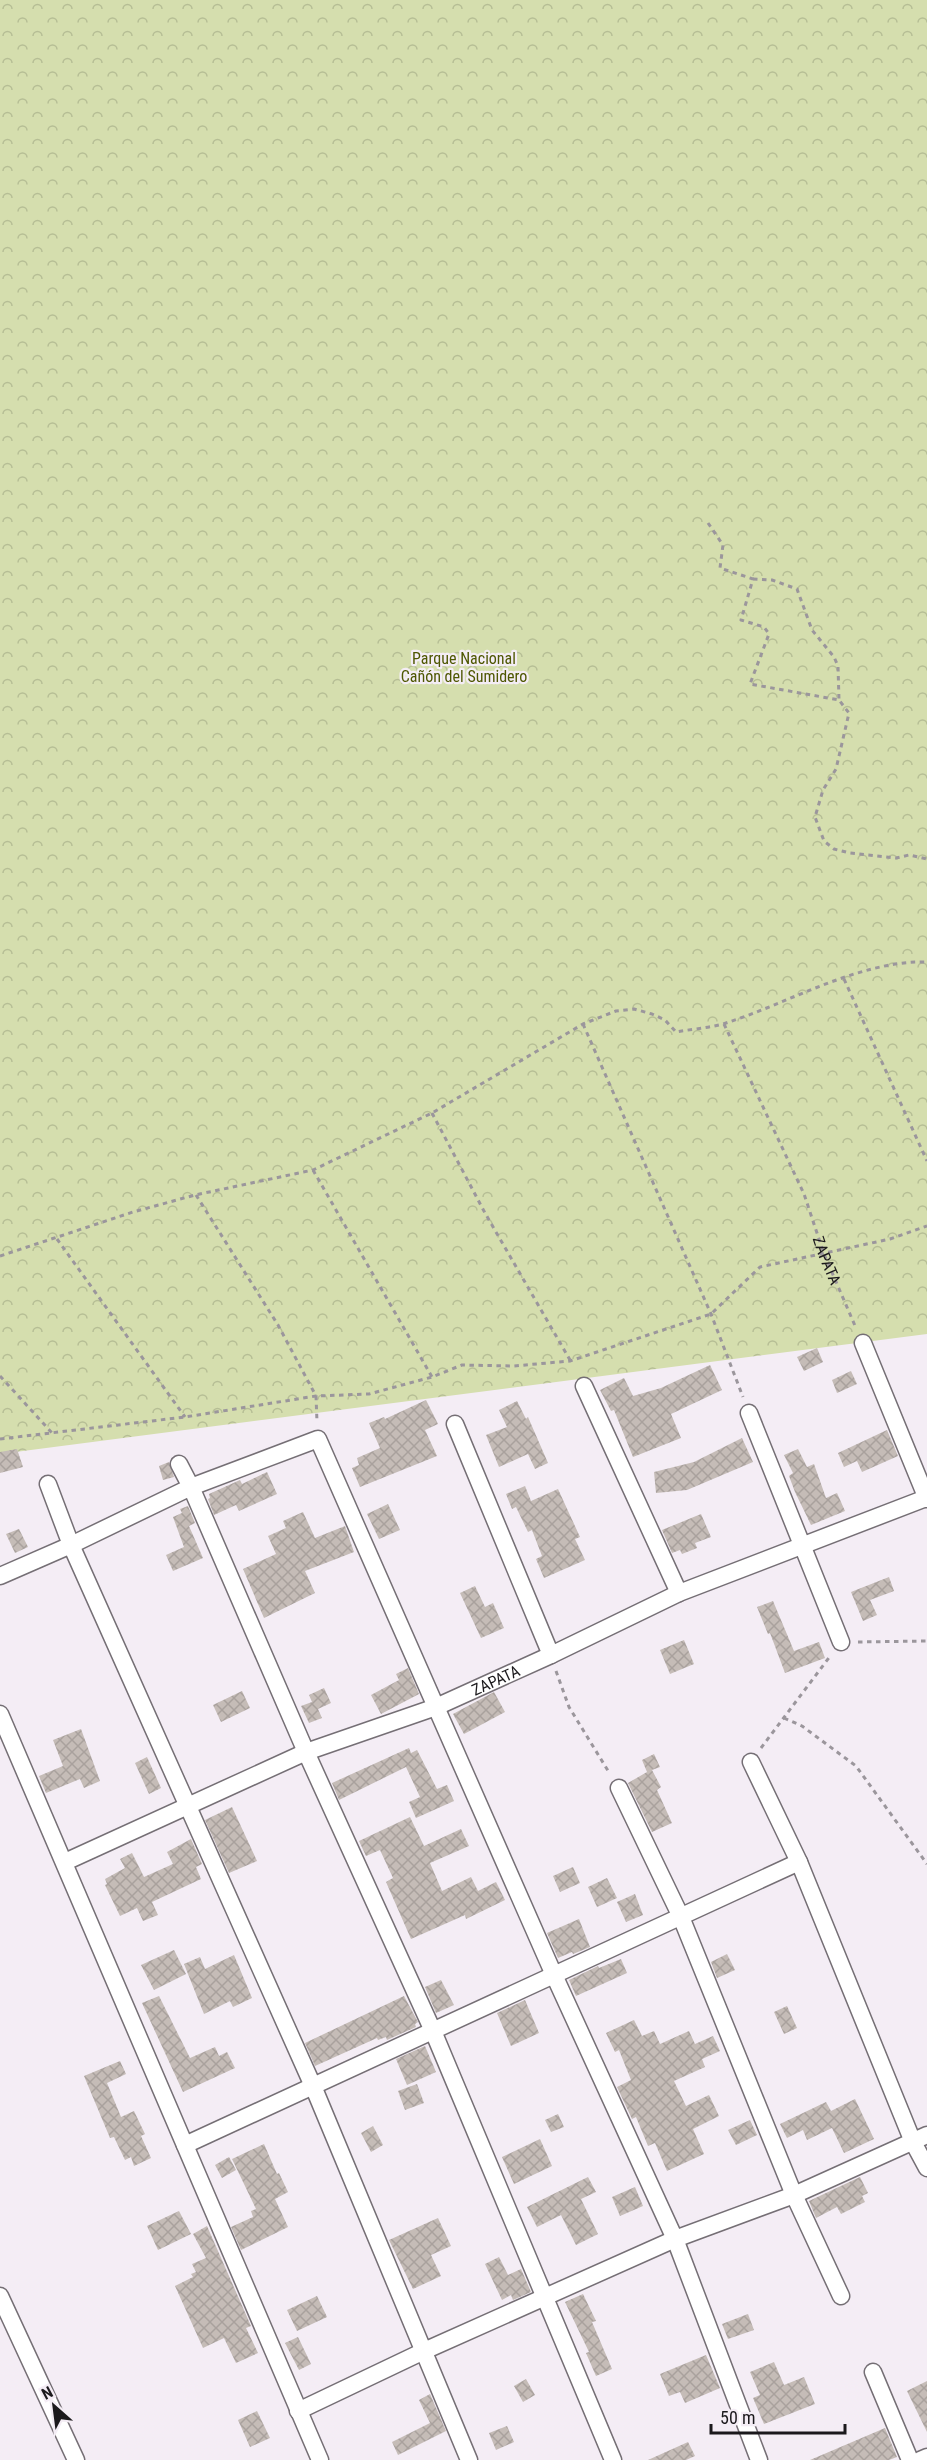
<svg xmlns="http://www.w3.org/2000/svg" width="927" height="2460" font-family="'Roboto Condensed',sans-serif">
<defs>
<pattern id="park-crowns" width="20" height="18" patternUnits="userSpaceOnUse" patternTransform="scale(1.5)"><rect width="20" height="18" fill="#d5deae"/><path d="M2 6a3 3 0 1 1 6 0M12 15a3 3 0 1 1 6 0" fill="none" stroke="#b6be95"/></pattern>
<pattern id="building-cross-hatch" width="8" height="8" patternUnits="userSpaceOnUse" patternTransform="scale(1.5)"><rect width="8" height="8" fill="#c5bcb7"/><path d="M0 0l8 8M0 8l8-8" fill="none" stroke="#a9a19d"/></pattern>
</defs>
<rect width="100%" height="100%" fill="#f4edf5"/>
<polygon fill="url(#park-crowns)" points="0,0 927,0 927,1334 0,1454"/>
<g fill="url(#building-cross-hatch)">
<polygon points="817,1348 823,1362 804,1371 797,1357"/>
<polygon points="710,1365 722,1390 671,1414 681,1438 633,1457 614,1410 611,1411 600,1390 624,1378 633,1396 661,1388"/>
<polygon points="851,1371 857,1384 837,1393 832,1380"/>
<polygon points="426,1400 438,1424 425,1430 437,1456 360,1487 352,1468 359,1465 357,1458 380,1448 369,1423 384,1417 385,1419"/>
<polygon points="517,1401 526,1419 528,1417 548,1463 535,1469 528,1454 499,1467 486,1435 507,1427 499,1410"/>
<polygon points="887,1430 898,1456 862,1472 857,1461 844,1467 838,1453"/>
<polygon points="742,1438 753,1462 687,1490 656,1493 654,1472 694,1462"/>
<polygon points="17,1449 23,1467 0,1473 0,1452"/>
<polygon points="798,1449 807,1467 814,1464 826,1498 837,1493 845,1511 811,1525 795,1492 789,1476 793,1473 784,1455"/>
<polygon points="169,1462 174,1477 163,1480 159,1466"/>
<polygon points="267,1472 277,1494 239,1511 236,1505 214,1515 208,1499 210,1498 209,1494 240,1480 242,1484"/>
<polygon points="525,1486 531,1501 558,1489 580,1537 575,1539 585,1560 544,1578 536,1559 542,1556 532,1530 528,1532 516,1507 512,1509 506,1494"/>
<polygon points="388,1504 400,1530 379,1539 367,1514"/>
<polygon points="188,1506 195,1523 189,1526 203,1558 173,1571 166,1555 184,1547 173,1517 182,1513 180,1509"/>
<polygon points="303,1512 315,1538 345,1526 354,1552 305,1571 315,1593 264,1618 243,1569 276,1554 268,1536 286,1528 283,1521"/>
<polygon points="701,1514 711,1537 695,1543 697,1548 682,1554 680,1550 672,1553 662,1530"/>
<polygon points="19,1529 28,1547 15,1553 6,1534"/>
<polygon points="889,1577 894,1591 870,1600 877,1615 863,1621 851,1592"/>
<polygon points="475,1586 485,1607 493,1603 504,1628 481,1638 460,1593"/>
<polygon points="773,1601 794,1651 819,1642 825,1658 785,1673 770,1633 768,1634 757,1607"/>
<polygon points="684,1640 694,1664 670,1674 660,1650"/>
<polygon points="408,1668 419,1694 381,1714 371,1695 399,1680 396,1674"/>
<polygon points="324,1688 331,1703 318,1709 322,1718 309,1723 301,1706 312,1702 309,1695"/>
<polygon points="242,1691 250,1708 221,1722 213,1705"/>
<polygon points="494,1692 505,1712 464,1734 453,1714"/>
<polygon points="81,1729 100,1781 84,1788 80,1779 46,1793 39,1776 63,1766 53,1740"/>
<polygon points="409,1748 411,1753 417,1750 437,1789 447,1785 454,1801 416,1818 409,1802 420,1797 406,1767 339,1800 332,1783"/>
<polygon points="654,1754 660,1767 652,1770 661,1787 657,1790 672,1823 652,1832 628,1783 647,1772 642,1760"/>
<polygon points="147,1757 161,1788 149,1794 135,1763"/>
<polygon points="232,1807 257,1861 229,1873 205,1820"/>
<polygon points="410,1817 424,1846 461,1829 469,1846 430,1863 442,1891 471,1877 478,1891 496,1882 505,1900 466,1919 465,1915 411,1939 386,1882 393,1878 380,1850 366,1856 359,1841"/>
<polygon points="191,1839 202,1864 196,1867 201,1879 152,1902 158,1915 143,1921 137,1908 120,1916 105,1885 107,1884 105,1879 125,1868 120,1859 132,1853 144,1877 173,1864 167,1852"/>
<polygon points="573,1867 580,1883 560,1892 553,1876"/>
<polygon points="607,1878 617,1898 597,1907 588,1887"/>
<polygon points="635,1894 643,1915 626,1922 617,1902"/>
<polygon points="579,1919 590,1947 573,1954 572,1952 558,1958 547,1933"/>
<polygon points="174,1950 186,1974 154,1990 141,1965"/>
<polygon points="727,1954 735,1970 717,1978 711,1962"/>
<polygon points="234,1955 252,1998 233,2007 230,2001 204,2014 184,1964 200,1957 205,1969"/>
<polygon points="621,1959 627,1973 576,1996 569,1980 598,1966 599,1968"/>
<polygon points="441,1980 454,2005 436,2013 425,1987"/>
<polygon points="159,1996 190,2058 215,2047 219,2056 227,2052 235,2068 183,2092 142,2003"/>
<polygon points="404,1996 418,2022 415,2024 416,2027 387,2040 386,2037 378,2040 377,2038 315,2066 305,2043"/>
<polygon points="525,2000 539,2033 511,2046 497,2013"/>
<polygon points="787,2006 797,2028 784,2034 774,2012"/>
<polygon points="634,2020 642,2036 654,2031 660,2044 689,2031 695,2044 713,2036 720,2051 702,2059 705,2067 674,2081 686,2106 709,2095 719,2116 693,2129 704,2154 667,2171 655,2143 648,2146 636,2117 632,2119 617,2087 631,2080 619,2050 615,2052 606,2033"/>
<polygon points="425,2046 436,2072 407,2085 396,2059"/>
<polygon points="120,2061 126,2074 107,2083 121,2117 134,2111 145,2134 141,2136 151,2158 134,2166 131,2157 125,2160 114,2137 110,2138 84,2076"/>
<polygon points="417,2084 424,2103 405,2110 398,2091"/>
<polygon points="855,2099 874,2139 844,2153 832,2128 807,2140 803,2130 787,2138 780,2124 826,2102 831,2111"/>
<polygon points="558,2114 564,2127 551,2132 545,2120"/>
<polygon points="750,2120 757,2135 736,2145 728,2130"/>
<polygon points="373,2126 383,2145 371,2152 361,2133"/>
<polygon points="540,2139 552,2166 514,2184 502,2157"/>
<polygon points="264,2144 277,2174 279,2173 288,2192 275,2199 288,2227 241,2250 231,2227 253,2217 251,2211 256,2209 232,2159"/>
<polygon points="229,2157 236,2170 222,2178 215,2165"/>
<polygon points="588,2177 596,2192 581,2199 598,2234 576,2245 561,2215 537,2227 527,2207"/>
<polygon points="860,2177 868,2193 862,2196 865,2202 841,2214 837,2207 816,2218 809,2201"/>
<polygon points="635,2187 643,2206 620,2216 612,2197"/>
<polygon points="179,2211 191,2234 158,2250 147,2226"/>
<polygon points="438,2218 451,2246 431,2255 441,2276 413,2289 389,2240"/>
<polygon points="207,2226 251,2326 246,2328 258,2353 236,2363 224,2338 203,2348 175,2286 193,2277 191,2274 196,2272 192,2264 206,2258 193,2234"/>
<polygon points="499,2257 508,2275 521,2269 531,2292 513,2300 511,2295 502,2300 485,2264"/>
<polygon points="583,2294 596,2321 592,2322 612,2369 596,2376 586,2353 589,2352 565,2302"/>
<polygon points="317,2296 327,2317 297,2331 287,2310"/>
<polygon points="748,2314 754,2330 728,2339 722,2324"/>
<polygon points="298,2337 311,2364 299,2370 285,2343"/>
<polygon points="706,2355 720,2388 685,2403 680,2392 669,2396 660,2374"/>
<polygon points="774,2362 784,2385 804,2377 815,2404 764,2424 753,2398 760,2395 750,2372"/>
<polygon points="526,2379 535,2395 523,2402 514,2386"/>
<polygon points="927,2381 927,2432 907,2391"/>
<polygon points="430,2394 446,2431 398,2455 392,2442 430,2423 419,2400"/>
<polygon points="257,2411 270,2438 250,2447 238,2420"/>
<polygon points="507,2426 514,2442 496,2450 489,2433"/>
<polygon points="885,2428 897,2457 889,2460 810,2460"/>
<polygon points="688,2442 695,2456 686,2460 648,2460"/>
</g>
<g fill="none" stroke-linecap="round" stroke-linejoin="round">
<g stroke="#756f75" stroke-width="19">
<g id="minor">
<polyline points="863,1343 927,1499"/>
<polyline points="584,1386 679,1593"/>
<polyline points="749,1413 841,1642"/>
<polyline points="455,1424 551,1655"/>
<polyline points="179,1464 191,1487 306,1752 433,2031 613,2460"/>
<polyline points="48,1484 71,1545 313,2086 469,2460"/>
<polyline points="0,1576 71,1545 191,1487 318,1439 554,1975 675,2239 759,2460"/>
<polyline points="0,1714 320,2460"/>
<polyline points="751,1762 799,1862 913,2142 927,2168"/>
<polyline points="619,1788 681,1917 794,2195 841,2296"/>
<path id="s2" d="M65,1862L306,1752L436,1707L551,1655L679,1593L926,1498"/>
<polyline points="185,2145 799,1862"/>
<polyline points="0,2296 76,2460"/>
<polyline points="873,2372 910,2460"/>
<polyline points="298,2411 424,2351 675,2239 794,2195 927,2135"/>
<polyline points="920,2460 927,2457"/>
</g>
</g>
<g stroke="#9b969c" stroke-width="3" stroke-dasharray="4.5 4.5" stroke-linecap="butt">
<polyline points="708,523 723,545 720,568 753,579 741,620 764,627 769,634 750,684 839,700 849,713 836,769 823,790 815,817 824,841 834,849 850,853 896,858 909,855 927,859"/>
<polyline points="753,579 772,580 797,589 812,630 834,657 838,666 839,700"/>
<polyline points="844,979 927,1161"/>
<polyline points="583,1024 711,1314 743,1397"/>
<path id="s1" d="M724,1024L804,1194L824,1254L856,1328"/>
<polyline points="432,1113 485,1213 570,1360"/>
<polyline points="313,1170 432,1377"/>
<polyline points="196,1195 278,1325 316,1396 317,1422"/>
<polyline points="57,1239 185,1417"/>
<path d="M0,1256L133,1212L195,1195L313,1170L432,1113L583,1024L616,1011L634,1009L652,1014L665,1020L676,1032C692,1029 710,1028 726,1023C789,1003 860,960 927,962"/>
<polyline points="0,1376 53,1434"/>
<polyline points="0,1439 185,1417 316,1396 369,1394 432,1377 462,1365 514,1366 570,1361 711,1314 760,1267 890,1239 927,1226"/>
<polyline points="858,1642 927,1641"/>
<polyline points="556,1671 569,1707 610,1774"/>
<polyline points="784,1718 802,1726 856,1766 927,1864"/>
<polyline points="761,1748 831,1655"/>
</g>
<use href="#minor" stroke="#fff" stroke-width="16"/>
</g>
<g text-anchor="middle" stroke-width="4.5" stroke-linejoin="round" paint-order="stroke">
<g font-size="16" fill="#4e5702" stroke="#f4edf5">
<text x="464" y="664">Parque Nacional<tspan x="464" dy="18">Cañón del Sumidero</tspan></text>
</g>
<g font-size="16" fill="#1b191c" stroke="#f4edf5">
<text dy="6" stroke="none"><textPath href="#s1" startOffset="258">ZAPATA</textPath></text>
<text dy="6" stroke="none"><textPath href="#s2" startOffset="468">ZAPATA</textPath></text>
</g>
</g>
<g transform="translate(54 2406) rotate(332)" stroke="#f4edf5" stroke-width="4.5" paint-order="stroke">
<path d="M0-4.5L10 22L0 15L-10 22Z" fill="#1b191c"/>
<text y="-9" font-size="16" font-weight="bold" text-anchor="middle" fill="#1b191c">N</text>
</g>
<path d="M711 2424v9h134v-9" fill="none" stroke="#1b191c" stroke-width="3"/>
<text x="720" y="2424" font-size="18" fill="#1b191c" stroke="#f4edf5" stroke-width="4.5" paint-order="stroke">50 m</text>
</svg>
